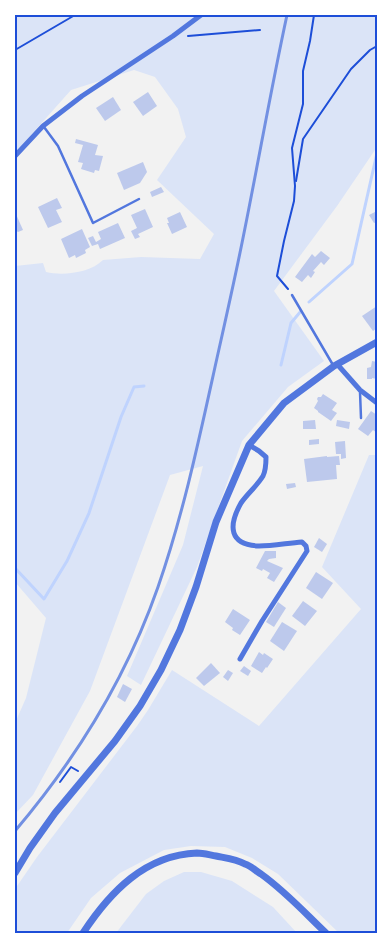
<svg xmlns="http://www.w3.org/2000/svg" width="392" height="948" font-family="'Golos Text',sans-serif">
<rect width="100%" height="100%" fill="#f2f2f2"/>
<g fill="#dbe4f7">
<path d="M15,15H377V147L337,206L274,291L324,361L288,387L242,441L197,567L141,685L127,676L183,545L203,466L170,475L90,691L33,795L15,814V723L26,698L46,618L15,582V266L43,263L46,272C63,276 90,273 103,260L141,257L200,259L214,234L157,180L186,137L178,109L155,77L134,70L71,90L15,153Z"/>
<polygon points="369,455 377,455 377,933 339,933 278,874 252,858 225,847 191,846 164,850 120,873 91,898 67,933 15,933 15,889 37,857 137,726 148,710 172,670 259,726 361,609 322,567"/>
<polygon points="184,872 201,872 232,881 273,907 297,933 116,933 146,894 164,881"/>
</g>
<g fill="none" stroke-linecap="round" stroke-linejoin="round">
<g stroke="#bfd3fe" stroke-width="3">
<polyline points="309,302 352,264 377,153"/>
<polyline points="281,365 291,323 301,311"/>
<polyline points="15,568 44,599 67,561 89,513 121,417 134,387 144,386"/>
</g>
</g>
<g fill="#bdc9ec">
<polygon points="148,92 157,106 143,116 133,102"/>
<polygon points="113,97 121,110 105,121 96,108"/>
<polygon points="76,139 98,145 95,155 103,156 99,171 95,170 94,173 81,169 83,163 78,162 83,145 75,143"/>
<polygon points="143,162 147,172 140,183 124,190 117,173"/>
<polygon points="161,187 164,192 152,197 150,192"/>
<polygon points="57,198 62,208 56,210 62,222 48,228 38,207"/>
<polygon points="145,209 153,227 138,234 140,237 135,239 131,231 137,228 131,215"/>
<polygon points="15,212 23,230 18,232 15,230"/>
<polygon points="180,212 187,227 172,234 167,223 169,223 167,218"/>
<polygon points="375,212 377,215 377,222 374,223 369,215"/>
<polygon points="118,223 125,238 100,249 98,244 92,246 88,238 93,236 96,242 101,239 98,232"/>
<polygon points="82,229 90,247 85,250 86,253 76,258 75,255 69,258 61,239"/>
<polygon points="321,251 330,258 324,265 321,262 313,271 315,272 311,278 308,275 302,282 295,277 312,254 315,257"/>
<polygon points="377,306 377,328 373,331 362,316"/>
<polygon points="372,361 377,362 377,379 372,378 372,379 367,379 367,368 371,367"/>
<polygon points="323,394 337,403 332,410 337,413 331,421 318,412 318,411 314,408 318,401 317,399 318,397 321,397"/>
<polygon points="371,411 377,415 377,433 373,430 368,436 358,429"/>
<polygon points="315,420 316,429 303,429 303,421"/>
<polygon points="337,420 350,422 349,429 336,426"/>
<polygon points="319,439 319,444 309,445 309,440"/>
<polygon points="345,441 346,458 341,459 341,454 336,454 335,442"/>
<polygon points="327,456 327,457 339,456 340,465 336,465 337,479 307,482 304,459"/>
<polygon points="295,483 296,487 287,489 286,484"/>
<polygon points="319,538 327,544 322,552 314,547"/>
<polygon points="265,551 276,551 276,558 269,559 267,561 283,568 274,582 267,578 270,573 263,569 262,571 256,568"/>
<polygon points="316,572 333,583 322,599 306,588"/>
<polygon points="303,601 317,611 305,626 292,616"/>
<polygon points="278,602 286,608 274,627 266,622"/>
<polygon points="233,609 250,620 240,635 232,630 233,628 225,622"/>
<polygon points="282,622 297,631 284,651 270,641"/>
<polygon points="259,652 263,655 264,653 273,659 267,668 266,667 262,673 251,666"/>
<polygon points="211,663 220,673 204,686 196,678"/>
<polygon points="244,666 251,671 248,676 240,671"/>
<polygon points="228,670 233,673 228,681 223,677"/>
<polygon points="123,684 132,689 125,702 117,697"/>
</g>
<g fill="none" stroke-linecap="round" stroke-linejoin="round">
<g stroke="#1d4ed8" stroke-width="2">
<polyline points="188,36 260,30"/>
<polyline points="15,50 75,15"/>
<polyline points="296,181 303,139 351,69 370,50 377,46"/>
<polyline points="288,289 277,276 284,241 294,201 295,186 292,148 303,104 303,71 310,41 314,15"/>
<polyline points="60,782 71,767 78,771"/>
</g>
<g stroke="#5277de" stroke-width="2.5">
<polyline points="44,127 58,146 93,223 139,199"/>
<polyline points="292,295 333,365"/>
<polyline points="360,392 361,418"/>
</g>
<g stroke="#5277de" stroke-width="5">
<polyline points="15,156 43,126 82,96 173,36 201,15"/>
<polyline points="337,364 360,390 377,403"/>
<path d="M240,659L262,621L307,551L306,546L302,542C288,543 273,546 259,546C229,545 228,526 241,503C247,494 257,486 263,476C266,470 266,464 266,457L259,451L249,445"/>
</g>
<g stroke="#5277de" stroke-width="7">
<polyline points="15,873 30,848 55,813 115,741 140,706 161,670 180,630 196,587 216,522 249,445 284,403 334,366 377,342"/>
<path d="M83,933C110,892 145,855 197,853C203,853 210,855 216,856C226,858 236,859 245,864C251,866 256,871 261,874C285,891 305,913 326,933"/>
</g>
<path stroke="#7290e2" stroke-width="3" d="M15,831C76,759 127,676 158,587C184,512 200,435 217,358C226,318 235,278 243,238C258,164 271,89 287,15"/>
</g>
<rect width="392" height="948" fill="none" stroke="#ffffff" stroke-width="32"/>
<rect x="16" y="16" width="360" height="916" fill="none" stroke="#1d4ed8" stroke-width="2"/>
</svg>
